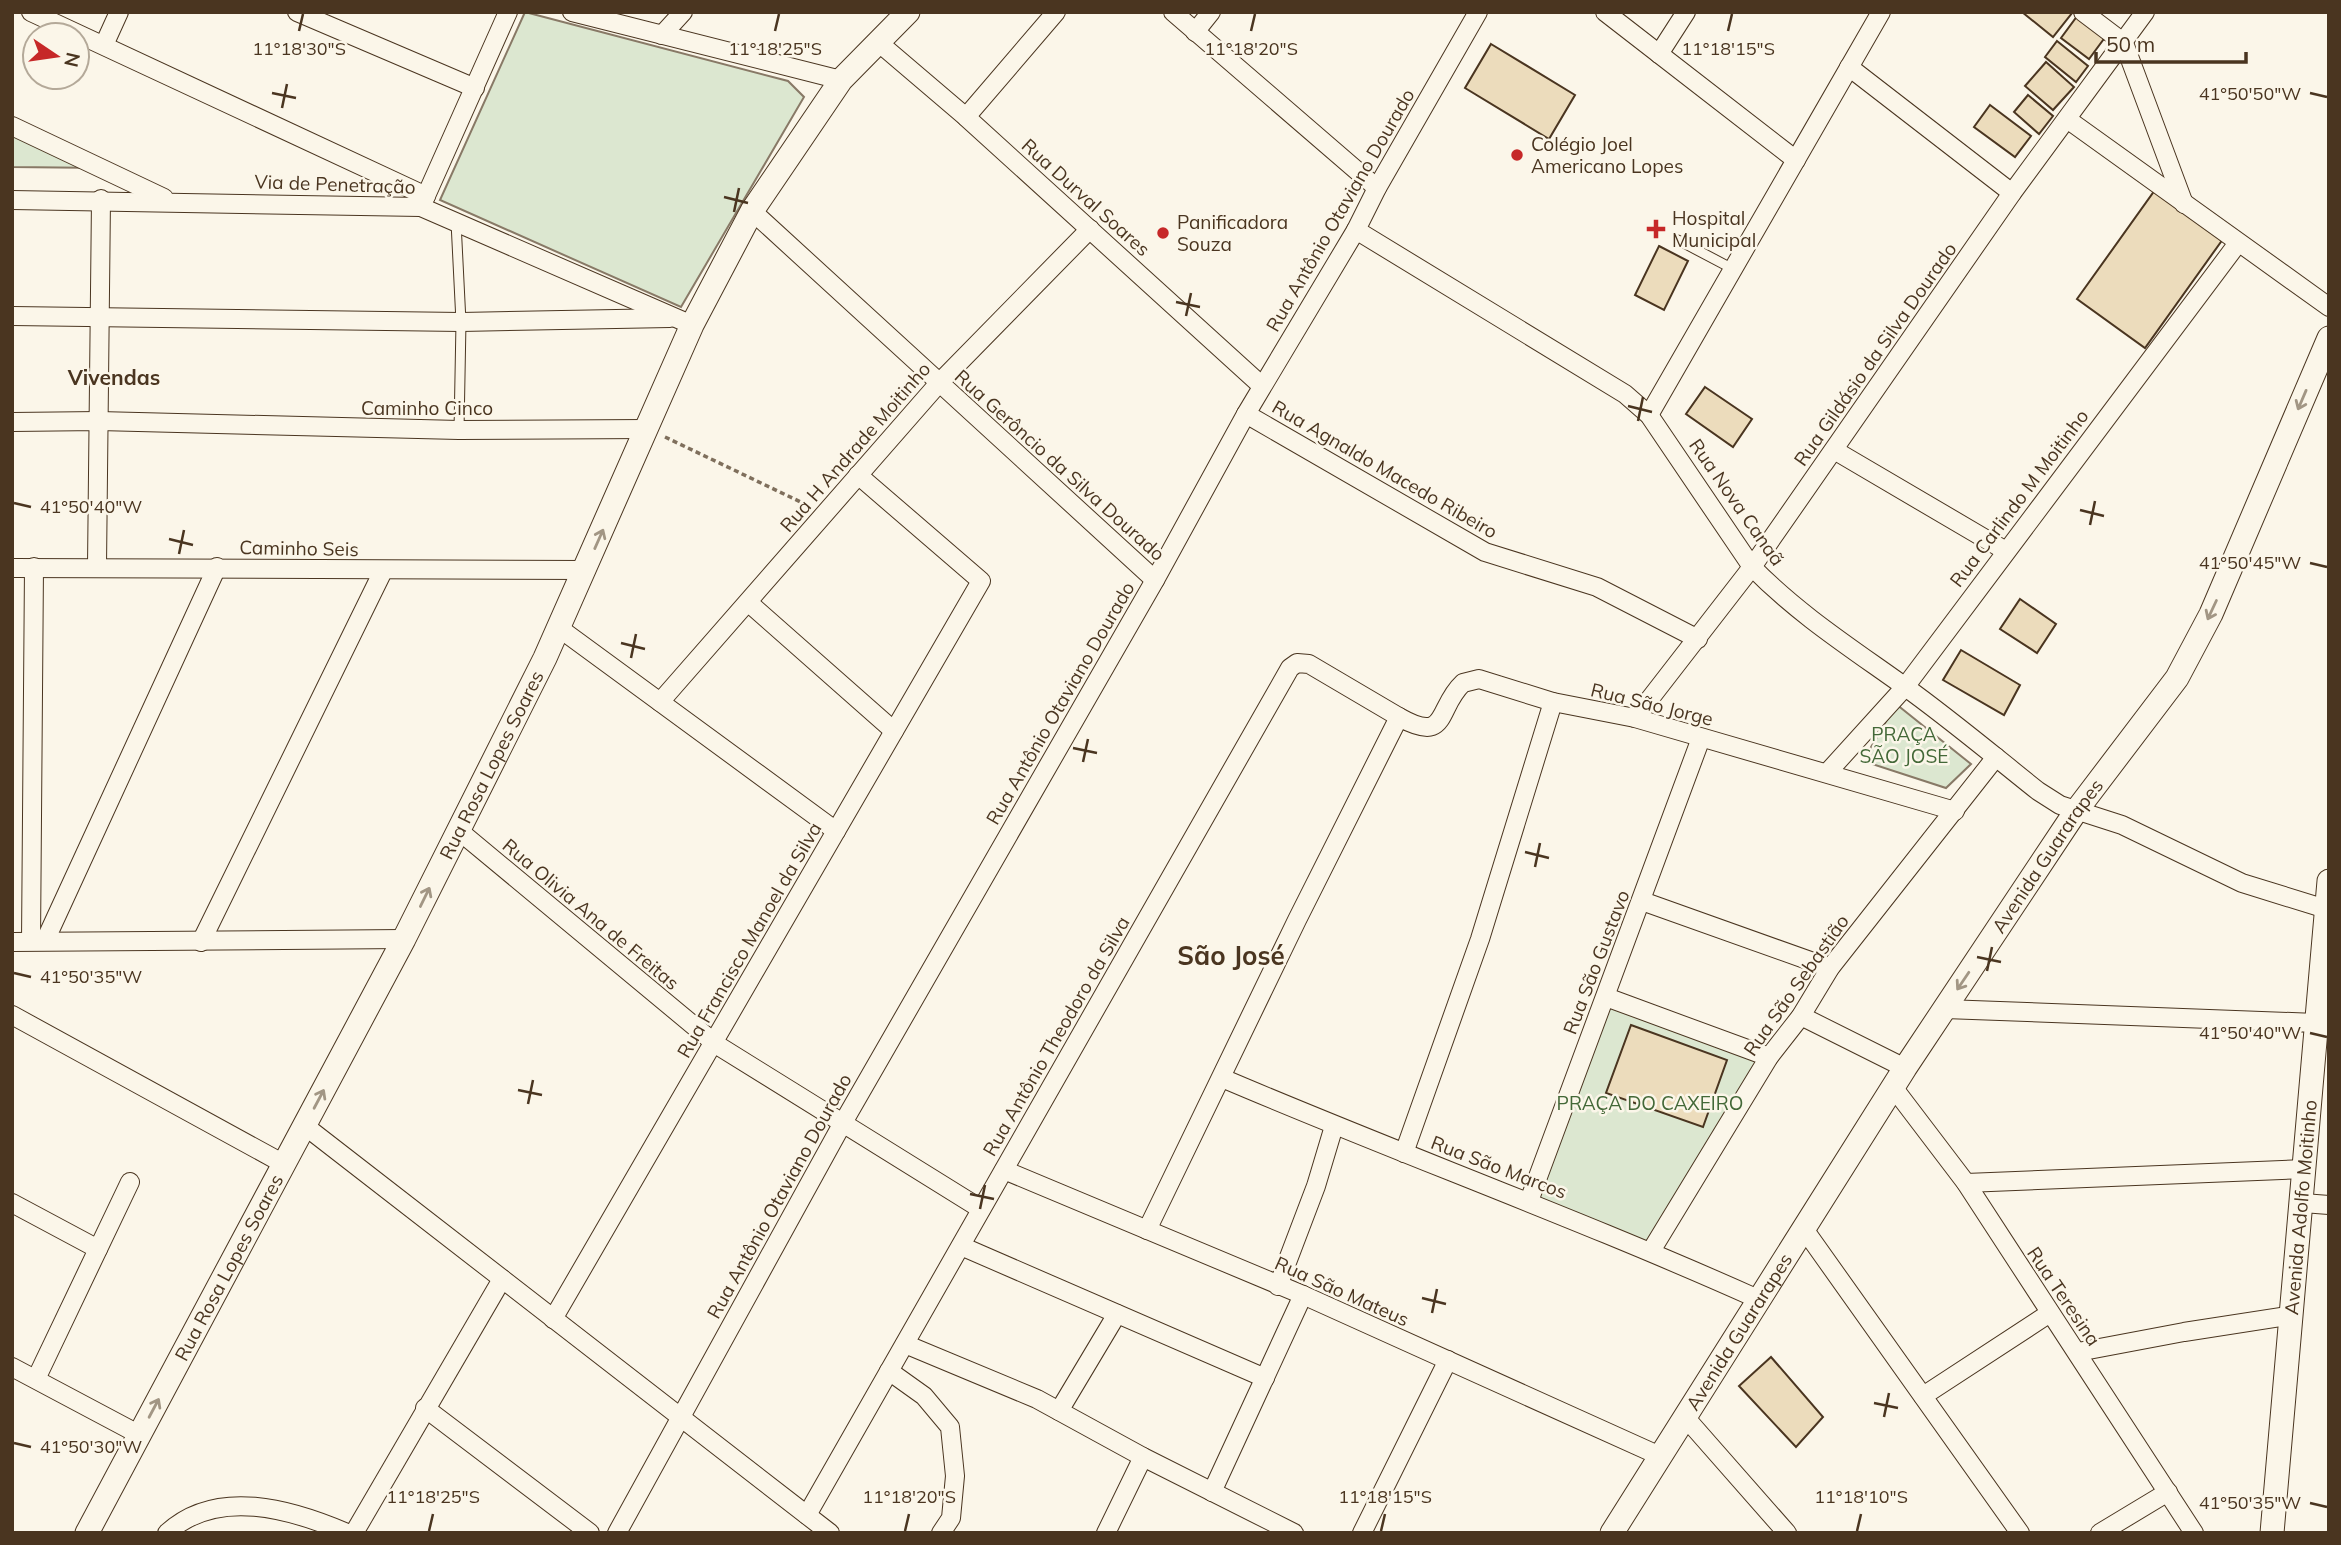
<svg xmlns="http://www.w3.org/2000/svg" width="2341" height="1545" font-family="Mulish,sans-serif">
<rect width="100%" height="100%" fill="#fbf6e9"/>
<g fill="#dce7d0" stroke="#887966" stroke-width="2">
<polygon points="525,12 788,81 804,97 681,307 440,200"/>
<polygon points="12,129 105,168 12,167"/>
<polygon points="1896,704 1971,764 1946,788 1863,761"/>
<polygon points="1609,1002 1762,1059 1650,1247 1534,1200"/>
</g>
<g fill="#ecdcbc" stroke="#4a3520" stroke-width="2">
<polygon points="2022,12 2070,12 2072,13 2053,37"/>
<polygon points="2078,15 2106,36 2089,59 2061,38"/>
<polygon points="2057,41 2088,66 2076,82 2045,57"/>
<polygon points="1491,44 1575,95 1549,139 1465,88"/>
<polygon points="2046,62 2074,87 2053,110 2025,86"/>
<polygon points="2028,95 2053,116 2039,134 2014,112"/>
<polygon points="1990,105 2031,136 2015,157 1974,127"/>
<polygon points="2155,190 2223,239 2145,348 2077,299"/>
<polygon points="1659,246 1688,261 1664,310 1635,295"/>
<polygon points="1705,387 1752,419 1733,447 1686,414"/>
<polygon points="2020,599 2056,624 2037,653 2000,629"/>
<polygon points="1961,650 2020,685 2004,715 1943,680"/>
<polygon points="1631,1025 1727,1060 1703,1127 1606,1093"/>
<polygon points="1771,1357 1823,1417 1796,1447 1739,1386"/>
</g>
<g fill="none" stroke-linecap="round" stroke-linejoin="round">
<g stroke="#4a3520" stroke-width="11">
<g id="service">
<polyline points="456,222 461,322 459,430"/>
<polyline points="1678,240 1733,269"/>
</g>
</g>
<g stroke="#4a3520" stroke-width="20">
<g id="minor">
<polyline points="31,12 426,196"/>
<polyline points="297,12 475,88"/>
<polyline points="572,12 841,80"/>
<polyline points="1173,12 1377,188"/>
<polyline points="1605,12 1796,160"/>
<polyline points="2083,12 2124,43 2184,204"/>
<polyline points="1195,32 1211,12"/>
<polyline points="662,35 683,12"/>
<polyline points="878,42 966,117 1262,386"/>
<polyline points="104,45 119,12"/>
<polyline points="1659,54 1686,12"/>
<polyline points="1849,67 2012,193"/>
<polyline points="966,117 1056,12"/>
<polyline points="2067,119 2329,307"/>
<polyline points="12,126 164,198"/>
<polyline points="12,200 421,207 692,325"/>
<polyline points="421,207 508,12"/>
<polyline points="752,211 1155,580"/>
<path d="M1356,230L1625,394L1649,415L1752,567C1798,614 1851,648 1904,686C1950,719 1994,756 2038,791L2060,805L2122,825L2242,883L2326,909"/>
<polyline points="12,316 461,322 670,318"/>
<polyline points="1246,414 1485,552 1597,587 1698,639"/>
<polyline points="1649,415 1881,12"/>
<polyline points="12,422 99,421 459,430 648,429"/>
<polyline points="1834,450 2006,551"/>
<polyline points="97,566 101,199"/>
<polyline points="12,568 586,570"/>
<polyline points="749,603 894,731"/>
<polyline points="559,628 836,831"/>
<polyline points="660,702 939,383 1090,229"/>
<polyline points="1635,718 1752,567 2012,193 2145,12"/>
<polyline points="1827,773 1905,687 2238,243"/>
<polyline points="458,830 717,1045 981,1209"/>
<polyline points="1642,901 1830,968"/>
<polyline points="31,941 34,567"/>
<polyline points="45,941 217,567"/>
<polyline points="12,942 404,939"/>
<polyline points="201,942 383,571"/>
<polyline points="1606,997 1769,1057"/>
<polyline points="1945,1009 2316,1023"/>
<polyline points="12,1015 284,1164"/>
<polyline points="1801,1016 1905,1068"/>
<path d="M1222,1078C1400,1154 1582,1220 1758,1299"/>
<polyline points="1893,1087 1966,1183 2194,1533"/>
<polyline points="305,1126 830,1533"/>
<polyline points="1404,1153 1480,939 1553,702"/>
<polyline points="1004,1170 1303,1295 1660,1456"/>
<polyline points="1966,1183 2305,1169"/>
<polyline points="1529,1201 1701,738"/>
<polyline points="12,1203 98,1249"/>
<polyline points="2303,1203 2329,1205"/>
<polyline points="1804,1229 2020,1533"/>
<path d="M1147,1230L1297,920L1399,717C1449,745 1436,708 1463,683L1479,679L1553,702L1635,718L1955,811"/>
<polyline points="961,1246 1265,1378"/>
<polyline points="1651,1251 1769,1057 1801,1016 1830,968 1996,757"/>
<polyline points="1278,1286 1316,1186 1334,1126"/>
<polyline points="553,1319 981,581 858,475"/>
<polyline points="905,1344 1037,1399 1143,1457 1294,1533"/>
<polyline points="2078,1352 2184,1332 2293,1315"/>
<polyline points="12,1367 140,1435"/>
<polyline points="889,1371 924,1396 950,1427 955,1476 951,1518 941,1533"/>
<polyline points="36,1379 130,1182"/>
<polyline points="1923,1396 2050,1313"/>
<polyline points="425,1408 590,1533"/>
<polyline points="1059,1411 1117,1314"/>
<polyline points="1685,1417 1787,1533"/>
<polyline points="1212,1492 1303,1295"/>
<polyline points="807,1515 1290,668 1297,663 1309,664 1399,717"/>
<path d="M167,1533C217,1487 291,1509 347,1533"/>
<polyline points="354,1533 502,1279"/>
<polyline points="617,1533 840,1128 1155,580 1246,414 1356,230 1377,188 1478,12"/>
<polyline points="1106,1533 1143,1457"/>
<polyline points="1362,1533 1448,1360"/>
<polyline points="2100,1533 2168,1492"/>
</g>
</g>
<g stroke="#4a3520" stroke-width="25">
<g id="tertiary">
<path id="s1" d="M87,1533L404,939L545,658L692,325L752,211L841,80L908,12"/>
<path id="s2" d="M1612,1533L1905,1068L2076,811L2177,678L2211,614L2329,338"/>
<path id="s3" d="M2272,1533L2329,881"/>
</g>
</g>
<polyline stroke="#7f6f5c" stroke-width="3.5" stroke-dasharray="5 3.5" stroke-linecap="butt" points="665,437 807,505"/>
<use href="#service" stroke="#fbf6e9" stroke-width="9"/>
<use href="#minor" stroke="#fbf6e9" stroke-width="18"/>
<use href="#tertiary" stroke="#fbf6e9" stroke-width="23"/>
</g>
<defs><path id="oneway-shaft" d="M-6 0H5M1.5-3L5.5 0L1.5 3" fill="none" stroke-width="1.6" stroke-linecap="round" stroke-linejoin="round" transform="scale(1.75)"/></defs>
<g stroke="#a29684">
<use href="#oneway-shaft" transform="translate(2302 400) rotate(113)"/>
<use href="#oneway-shaft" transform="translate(599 539) rotate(-66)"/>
<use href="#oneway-shaft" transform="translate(2212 610) rotate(115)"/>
<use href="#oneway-shaft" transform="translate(425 897) rotate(-64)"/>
<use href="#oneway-shaft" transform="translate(1963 981) rotate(124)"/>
<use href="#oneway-shaft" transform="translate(319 1099) rotate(-62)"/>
<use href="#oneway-shaft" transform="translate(154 1408) rotate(-62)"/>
</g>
<path fill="none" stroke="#4a3520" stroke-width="2.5" d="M299,31L303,14M775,31L779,14M1251,31L1255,14M1728,31L1732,14M272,93L296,98M2310,93L2327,97M282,108L287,84M724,197L748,203M734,212L739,188M1176,302L1200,307M1186,316L1191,293M1628,406L1652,412M1638,421L1643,397M14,503L31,507M2080,510L2104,516M2090,525L2095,501M169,539L193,545M179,554L184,530M2310,563L2327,567M621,643L645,649M631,658L636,634M1073,748L1097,753M1083,762L1088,739M1525,852L1549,858M1535,867L1540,843M1977,957L2001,962M1987,971L1992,947M14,973L31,977M2310,1033L2327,1037M518,1090L542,1095M528,1104L533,1080M970,1194L994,1199M980,1209L985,1185M1422,1298L1446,1304M1432,1313L1437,1289M1874,1403L1898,1408M1884,1417L1889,1393M14,1443L31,1447M2310,1503L2327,1507M429,1531L433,1514M905,1531L909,1514M1381,1531L1385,1514M1857,1531L1861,1514"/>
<g fill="#c62828" stroke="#fbf6e9" stroke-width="2.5">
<circle cx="1517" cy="155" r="7"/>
<path d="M1652.5 218.5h7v7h7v7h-7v7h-7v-7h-7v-7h7z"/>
<circle cx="1163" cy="233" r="7"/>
</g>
<g text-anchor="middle" stroke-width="5" stroke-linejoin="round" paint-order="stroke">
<g font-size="19" fill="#4a3520" stroke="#fbf6e9" text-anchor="start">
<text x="1531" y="151">Colégio Joel<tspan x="1531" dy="22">Americano Lopes</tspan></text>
<text x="1672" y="225">Hospital<tspan x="1672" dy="22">Municipal</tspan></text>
<text x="1177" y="229">Panificadora<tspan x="1177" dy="22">Souza</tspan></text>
</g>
<g font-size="19" fill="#4a3520" stroke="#fbf6e9">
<text transform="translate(335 184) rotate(2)" y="7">Via de Penetração</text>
<text transform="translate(1086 197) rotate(42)" y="7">Rua Durval Soares</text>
<text transform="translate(1340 210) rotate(-60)" y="7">Rua Antônio Otaviano Dourado</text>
<text transform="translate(1875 354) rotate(-55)" y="7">Rua Gildásio da Silva Dourado</text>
<text x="427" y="415">Caminho Cinco</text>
<text transform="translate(855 447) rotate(-49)" y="7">Rua H Andrade Moitinho</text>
<text transform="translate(1060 465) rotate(42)" y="7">Rua Gerôncio da Silva Dourado</text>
<text transform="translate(1385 469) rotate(30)" y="7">Rua Agnaldo Macedo Ribeiro</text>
<text transform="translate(2019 498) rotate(-53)" y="7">Rua Carlindo M Moitinho</text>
<text transform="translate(1737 502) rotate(55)" y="7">Rua Nova Canaã</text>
<text transform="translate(299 548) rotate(1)" y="7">Caminho Seis</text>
<text transform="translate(1060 703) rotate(-60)" y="7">Rua Antônio Otaviano Dourado</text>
<text transform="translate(1652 704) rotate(14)" y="7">Rua São Jorge</text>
<text dy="7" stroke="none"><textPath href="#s1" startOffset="868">Rua Rosa Lopes Soares</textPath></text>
<text dy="7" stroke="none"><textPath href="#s2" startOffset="805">Avenida Guararapes</textPath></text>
<text transform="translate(591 914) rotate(40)" y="7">Rua Olivia Ana de Freitas</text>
<text transform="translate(749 940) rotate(-60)" y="7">Rua Francisco Manoel da Silva</text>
<text transform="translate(1596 962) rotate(-69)" y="7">Rua São Gustavo</text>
<text transform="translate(1796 985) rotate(-55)" y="7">Rua São Sebastião</text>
<text transform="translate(1056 1036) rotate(-60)" y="7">Rua Antônio Theodoro da Silva</text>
<text transform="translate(1499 1167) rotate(21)" y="7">Rua São Marcos</text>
<text transform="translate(779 1196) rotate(-61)" y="7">Rua Antônio Otaviano Dourado</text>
<text dy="7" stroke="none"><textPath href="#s3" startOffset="327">Avenida Adolfo Moitinho</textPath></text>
<text dy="7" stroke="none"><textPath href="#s1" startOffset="301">Rua Rosa Lopes Soares</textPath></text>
<text transform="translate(1342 1291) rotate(24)" y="7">Rua São Mateus</text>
<text transform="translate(2064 1296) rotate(56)" y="7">Rua Teresina</text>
<text dy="7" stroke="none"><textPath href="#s2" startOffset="238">Avenida Guararapes</textPath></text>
</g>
<g font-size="19" fill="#436837" stroke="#fbf6e9">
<text x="1904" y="741">PRAÇA<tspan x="1904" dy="22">SÃO JOSÉ</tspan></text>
<text x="1650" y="1110">PRAÇA DO CAXEIRO</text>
</g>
<g font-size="21" font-weight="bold" fill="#4a3520" stroke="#fbf6e9">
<text x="114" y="385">Vivendas</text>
</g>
<g font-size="26" font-weight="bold" fill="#4a3520" stroke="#fbf6e9">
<text x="1231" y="965">São José</text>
</g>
</g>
<g font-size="18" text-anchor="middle" fill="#4a3520" stroke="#fbf6e9" stroke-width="5" stroke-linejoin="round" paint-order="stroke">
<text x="775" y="55">11°18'25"S</text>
<text x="1251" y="55">11°18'20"S</text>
<text x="1728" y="55">11°18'15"S</text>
<text x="299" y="55">11°18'30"S</text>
<text x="2250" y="100">41°50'50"W</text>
<text x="91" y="513">41°50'40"W</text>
<text x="2250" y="569">41°50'45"W</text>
<text x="91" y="983">41°50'35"W</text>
<text x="2250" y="1039">41°50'40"W</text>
<text x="91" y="1453">41°50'30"W</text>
<text x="433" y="1503">11°18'25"S</text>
<text x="909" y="1503">11°18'20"S</text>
<text x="1385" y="1503">11°18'15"S</text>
<text x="1861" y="1503">11°18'10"S</text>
<text x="2250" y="1509">41°50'35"W</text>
</g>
<rect width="2341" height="1545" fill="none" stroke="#4a3520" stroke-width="28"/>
<g transform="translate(56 56) rotate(103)"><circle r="33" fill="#fbf6e9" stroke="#b4a999" stroke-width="2"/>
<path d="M0-5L12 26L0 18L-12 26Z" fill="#c62828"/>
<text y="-10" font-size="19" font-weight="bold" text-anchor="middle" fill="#4a3520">N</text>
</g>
<path d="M2096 52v10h150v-10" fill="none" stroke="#4a3520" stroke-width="3.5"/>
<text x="2106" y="52" font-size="21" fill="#4a3520" stroke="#fbf6e9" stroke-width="5" paint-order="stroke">50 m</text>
</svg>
